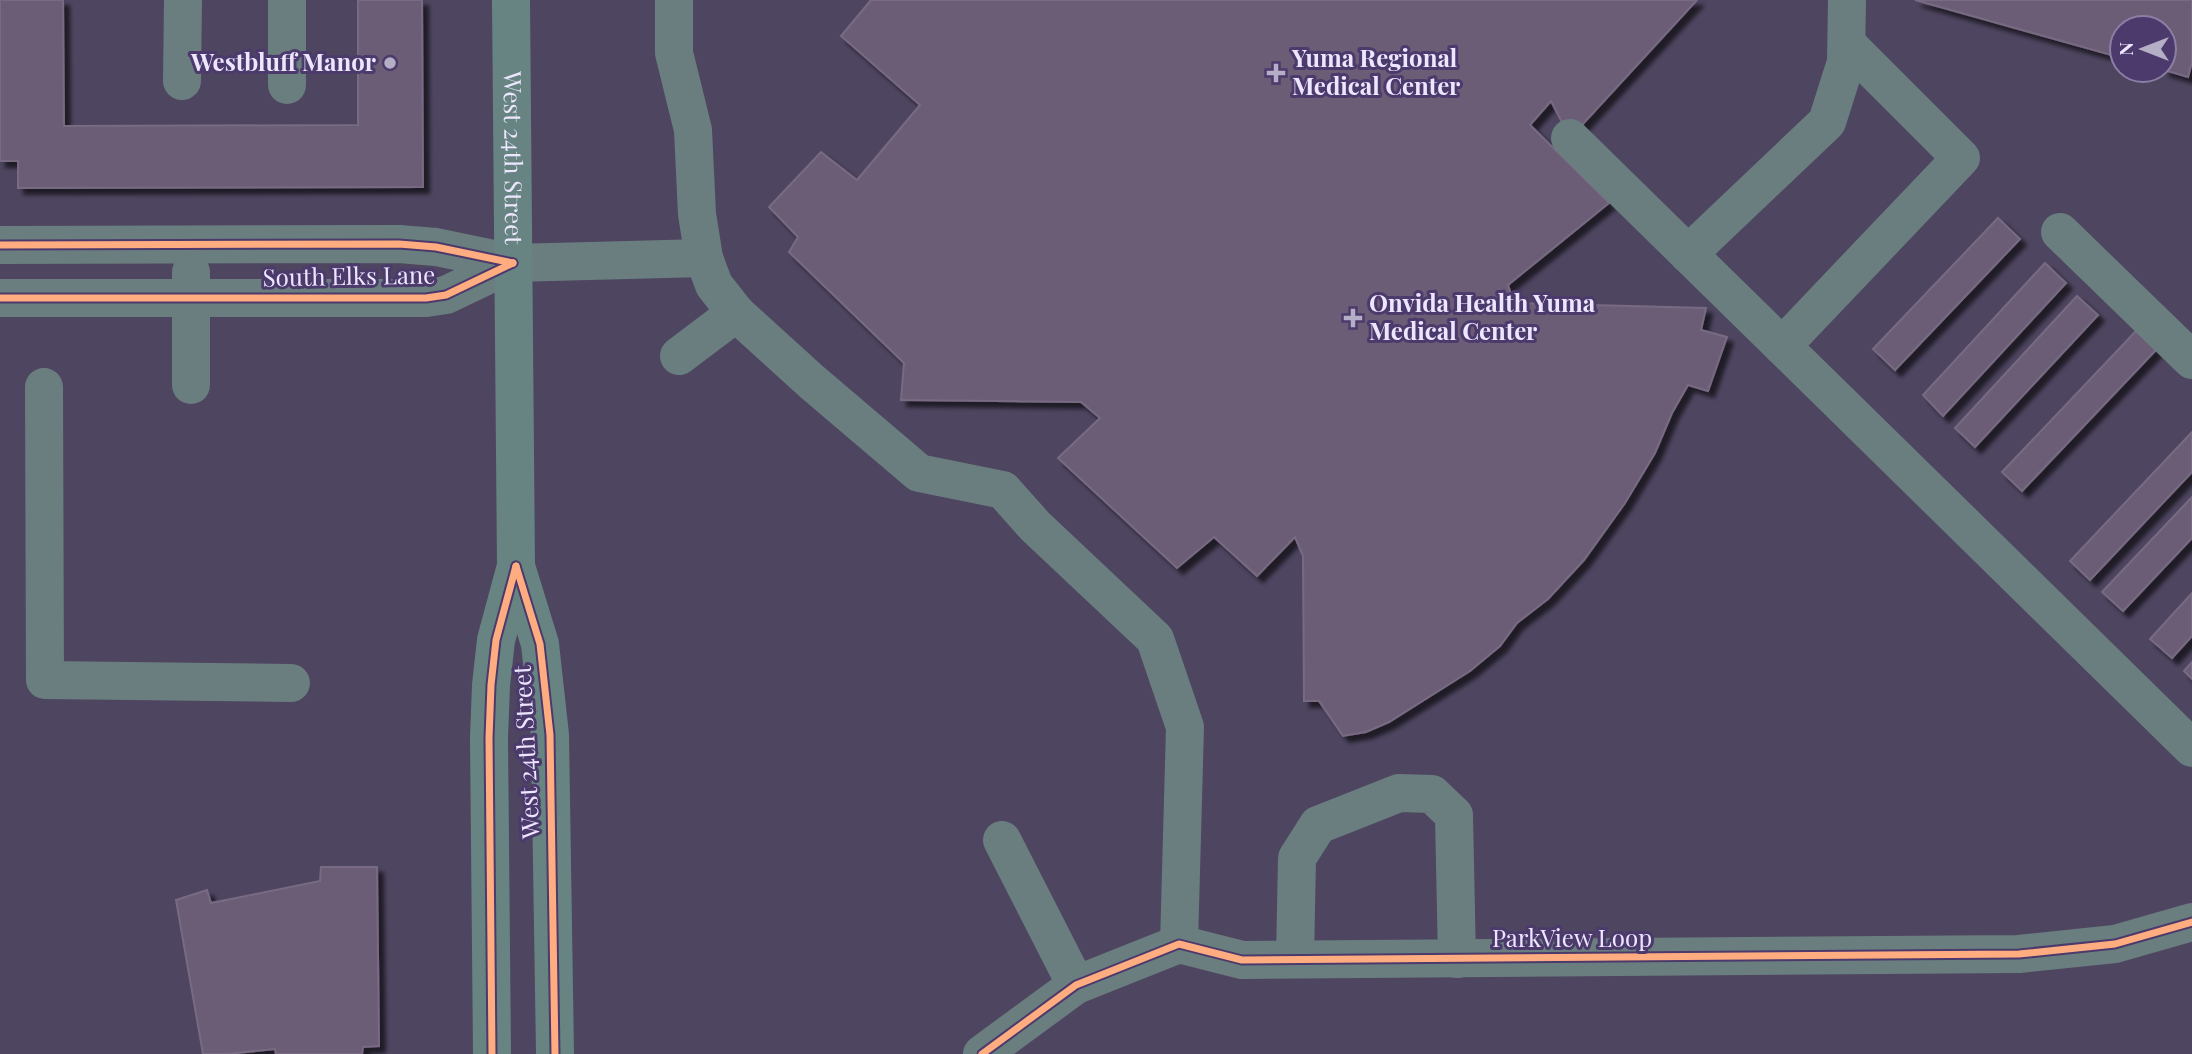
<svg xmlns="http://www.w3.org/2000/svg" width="2192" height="1054" font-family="'Playfair Display',serif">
<defs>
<filter id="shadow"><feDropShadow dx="6" dy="6" stdDeviation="2" flood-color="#0009"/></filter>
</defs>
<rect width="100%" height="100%" fill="#4e4560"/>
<g fill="#6c5d77" stroke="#776b82" stroke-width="2" filter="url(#shadow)">
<polygon points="0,0 63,0 64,126 358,125 358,0 422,0 423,187 18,188 18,161 0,161"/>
<polygon points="871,0 1697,0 1570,138 1551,101 1530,125 1609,203 1508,285 1514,303 1706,308 1701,330 1727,337 1708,391 1688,385 1672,413 1655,453 1625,503 1584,560 1548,599 1517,623 1500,646 1470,671 1389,722 1366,732 1343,736 1319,701 1304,701 1303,556 1295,537 1257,576 1214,537 1177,568 1058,458 1100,418 1081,402 901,400 904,363 789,252 798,237 769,207 821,152 857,180 920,105 841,36"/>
<polygon points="1915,0 2192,0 2192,62 2188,77 2164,70 2164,28 2122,28 2122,58"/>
<polygon points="1998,218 2020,239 1895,370 1873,349"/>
<polygon points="2045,263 2066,283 1943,416 1923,395"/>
<polygon points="2077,296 2098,315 1975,447 1955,428"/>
<polygon points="2136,331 2156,350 2022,491 2002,472"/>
<polygon points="2192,432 2192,472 2090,580 2070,561"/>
<polygon points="2192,497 2192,538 2123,611 2102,592"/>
<polygon points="2192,593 2192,636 2172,658 2150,639"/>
<polygon points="2192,662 2192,679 2184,671"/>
<polygon points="321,867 377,867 379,1046 363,1047 362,1054 276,1054 275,1049 227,1054 203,1054 176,900 207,890 211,903 320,881"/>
</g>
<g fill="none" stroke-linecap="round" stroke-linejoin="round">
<g stroke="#6a7e7f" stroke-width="38">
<polyline points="287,0 287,85"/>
<polyline points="674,0 674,53 693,130 697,214 704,258 714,285 736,313 812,382 919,473 1003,490 1035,526 1155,639 1185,727 1179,944"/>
<polyline points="182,81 183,0"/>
<polyline points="1570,138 2192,748"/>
<polyline points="2060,232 2192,360"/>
<polyline points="0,245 399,244 436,247 513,263 704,258"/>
<polyline points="1688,254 1827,122 1846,62 1847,0"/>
<polyline points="191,272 191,385"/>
<polyline points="0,298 426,298 446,295 513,263"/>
<polyline points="1782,346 1961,158 1847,44"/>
<polyline points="679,356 736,313"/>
<polyline points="44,387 45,680 291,683"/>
<polyline points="1002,840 1076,985"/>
<polyline points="1295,959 1297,858 1318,825 1399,793 1432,794 1454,815 1457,959"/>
<polyline points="982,1054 1076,985 1179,944 1242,960 2019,954 2115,944 2192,922"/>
</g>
<g stroke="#678482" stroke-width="38">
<path id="s1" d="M511,0L516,566L540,644L550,735L555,1054"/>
<polyline points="492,1054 489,738 491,685 496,640 516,566"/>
</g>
<g stroke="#4b3a6b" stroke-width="11">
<g id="cycleway">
<polyline points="0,245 399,244 436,247 513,263"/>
<polyline points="0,298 426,298 446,295 513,263"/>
<polyline points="516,566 540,644 550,735 555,1054"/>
<polyline points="492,1054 489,738 491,685 496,640 516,566"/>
<polyline points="982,1054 1076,985 1179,944 1242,960 2019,954 2115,944 2192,922"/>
</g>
</g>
<use href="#cycleway" stroke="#ffac80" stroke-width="7"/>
</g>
<g fill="#b5aec7" stroke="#4b3a6b" stroke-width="2.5">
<circle cx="390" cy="63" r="7"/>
<path d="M1272.5 62.5h7v7h7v7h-7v7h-7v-7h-7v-7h7z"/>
<path d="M1349.5 307.5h7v7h7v7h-7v7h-7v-7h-7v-7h7z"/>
</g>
<g text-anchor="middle" stroke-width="6" stroke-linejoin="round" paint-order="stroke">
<g font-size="24" font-weight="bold" fill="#ece6fe" stroke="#4b3a6b" text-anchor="start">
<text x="1292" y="67">Yuma Regional<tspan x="1292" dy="28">Medical Center</tspan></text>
<text x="376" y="71" text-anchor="end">Westbluff Manor</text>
<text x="1369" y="312">Onvida Health Yuma<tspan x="1369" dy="28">Medical Center</tspan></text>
</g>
<g font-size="24" fill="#ece6fe" stroke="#4b3a6b">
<text dy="8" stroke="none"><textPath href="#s1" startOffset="158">West 24th Street</textPath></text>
<text transform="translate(349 277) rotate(-1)" y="8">South Elks Lane</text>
<text transform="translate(527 752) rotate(-93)" y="8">West 24th Street</text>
<text x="1572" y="947">ParkView Loop</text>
</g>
</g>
<g transform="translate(2143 49) rotate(270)"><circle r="33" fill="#4b3a6b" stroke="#8b7fa6" stroke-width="2"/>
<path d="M0-5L12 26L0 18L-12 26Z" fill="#b5aec7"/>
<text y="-10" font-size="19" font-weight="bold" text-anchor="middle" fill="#ece6fe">N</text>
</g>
</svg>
